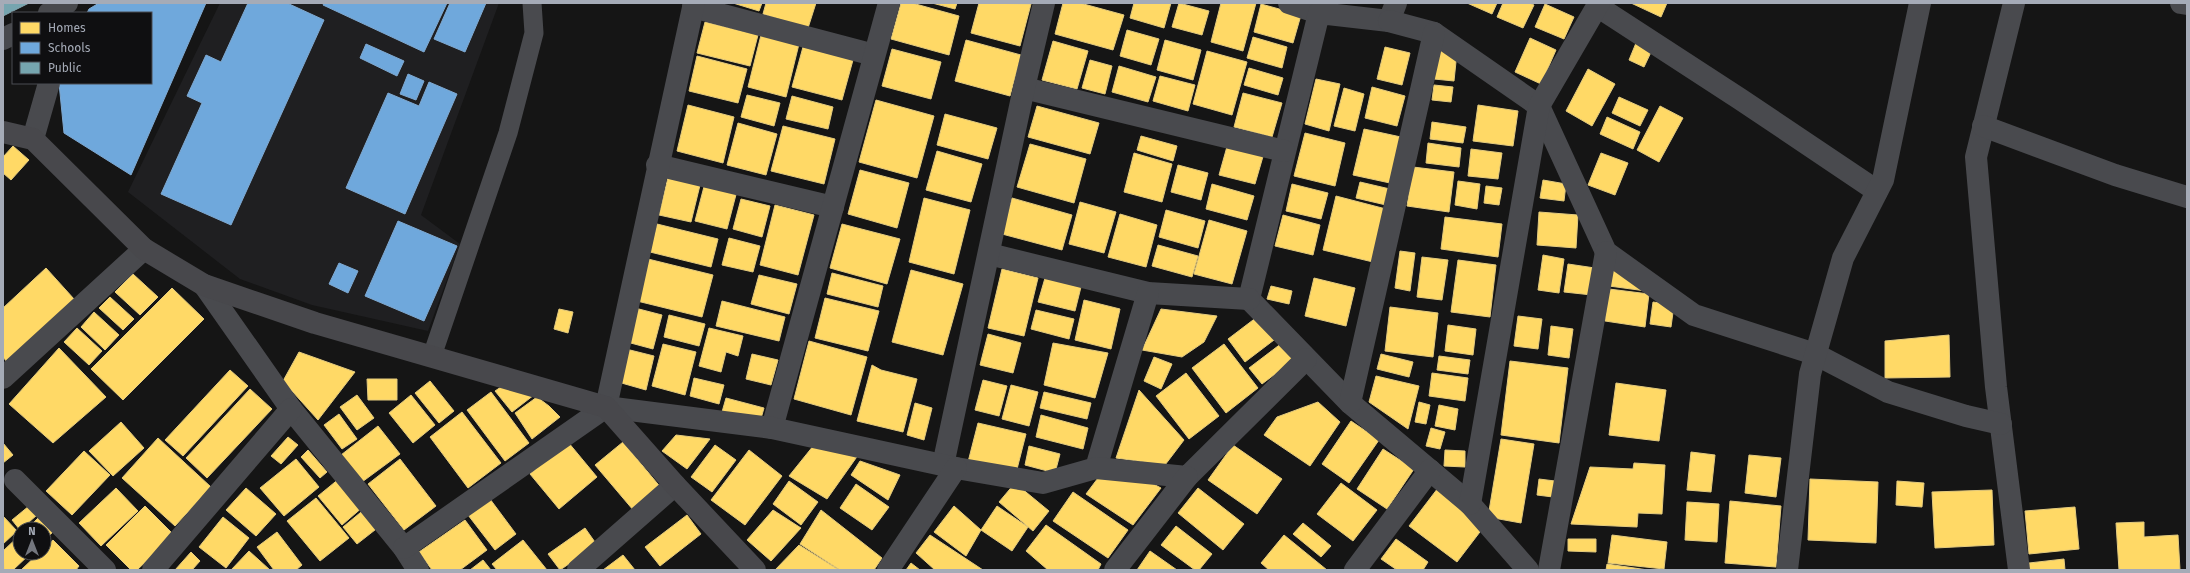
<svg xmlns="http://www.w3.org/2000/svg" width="2190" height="573" font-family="'Fira Sans',sans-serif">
<rect width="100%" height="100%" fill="#151515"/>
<polygon fill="#1f1f21" points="220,3 499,3 421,215 460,244 428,331 312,305 240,279 128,192"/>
<g fill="#ffd966" stroke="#e4cb7e">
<polygon points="733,3 762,3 759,11"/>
<polygon points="766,3 816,3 808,28 763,14"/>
<polygon points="901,3 912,3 959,16 949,55 891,39"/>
<polygon points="932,3 957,3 955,9"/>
<polygon points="979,3 1031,4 1020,46 971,33"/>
<polygon points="1063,3 1080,3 1124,15 1113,50 1055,34"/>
<polygon points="1134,3 1171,3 1164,28 1130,18"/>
<polygon points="1179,3 1209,11 1202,35 1172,27"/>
<polygon points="1221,3 1256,3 1243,51 1211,42"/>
<polygon points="1467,3 1497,3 1492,14"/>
<polygon points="1503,3 1529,3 1534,5 1523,28 1497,17"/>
<polygon points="1631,3 1667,3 1661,17"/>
<polygon points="1261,4 1301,15 1293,43 1254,32"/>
<polygon points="1545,4 1574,17 1564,39 1535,27"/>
<polygon points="705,22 758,35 750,66 697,53"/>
<polygon points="1127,30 1159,39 1151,65 1120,56"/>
<polygon points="761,35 799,44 786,97 748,87"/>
<polygon points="1253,37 1287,47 1282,68 1247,58"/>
<polygon points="1530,38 1556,50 1541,84 1515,72"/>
<polygon points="966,40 1021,55 1010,96 955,81"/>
<polygon points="1165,40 1201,50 1193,80 1157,70"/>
<polygon points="1053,41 1088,51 1077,89 1042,80"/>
<polygon points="1636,43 1652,50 1644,67 1629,60"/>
<polygon points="803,47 853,60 842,100 792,87"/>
<polygon points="1385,47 1410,53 1402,85 1377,79"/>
<polygon points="892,49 941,62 931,99 882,86"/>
<polygon points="1438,50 1457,52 1454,81 1434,79"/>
<polygon points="1207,51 1247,62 1232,115 1193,104"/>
<polygon points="697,56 747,69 738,103 689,91"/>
<polygon points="1090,60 1112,66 1105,94 1082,88"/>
<polygon points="1119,66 1156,77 1148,102 1112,92"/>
<polygon points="1249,68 1283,78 1278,95 1244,85"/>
<polygon points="1588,69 1615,84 1592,126 1566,111"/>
<polygon points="1160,76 1195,85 1188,111 1153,101"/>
<polygon points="1316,79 1340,84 1329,131 1305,124"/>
<polygon points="1434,85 1453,87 1451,102 1432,100"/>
<polygon points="1372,87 1405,96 1397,126 1365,118"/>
<polygon points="1344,88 1364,94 1355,131 1334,126"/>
<polygon points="1243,93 1282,103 1272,137 1234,127"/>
<polygon points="747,95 780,103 774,126 741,117"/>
<polygon points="792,96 833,107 828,129 786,119"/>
<polygon points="1619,97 1648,110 1640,126 1612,113"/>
<polygon points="876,100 934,116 917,178 859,162"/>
<polygon points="688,105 734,117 723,163 677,151"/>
<polygon points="1478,105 1518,111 1513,146 1473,141"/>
<polygon points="1037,106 1099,123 1090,154 1028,137"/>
<polygon points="1660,106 1683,118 1659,162 1637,150"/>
<polygon points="945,114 997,128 988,159 937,145"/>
<polygon points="1607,117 1640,132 1633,149 1600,134"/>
<polygon points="1432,122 1466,127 1463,143 1430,139"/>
<polygon points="738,123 777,134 766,175 727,165"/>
<polygon points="783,126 835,139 824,184 771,171"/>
<polygon points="1364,129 1401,137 1390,183 1353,175"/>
<polygon points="1305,133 1345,143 1335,186 1294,176"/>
<polygon points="1141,136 1177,146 1173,161 1137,150"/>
<polygon points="1228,143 1264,153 1255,184 1219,175"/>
<polygon points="1428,143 1461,148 1459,167 1426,163"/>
<polygon points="1030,144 1086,159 1074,203 1017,187"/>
<polygon points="13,146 29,160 11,180 3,173 3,157"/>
<polygon points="1471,149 1502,153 1498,179 1468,176"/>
<polygon points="937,151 982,164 971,202 926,190"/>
<polygon points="1134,153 1172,164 1162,202 1124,192"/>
<polygon points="1601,153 1628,163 1615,195 1588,185"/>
<polygon points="1178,165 1208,173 1201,200 1171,192"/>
<polygon points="1413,167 1454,172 1449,212 1407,206"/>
<polygon points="860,170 909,183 897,228 848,214"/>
<polygon points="669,173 701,181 691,222 659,215"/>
<polygon points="706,179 738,187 727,229 695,221"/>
<polygon points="1543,180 1566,184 1564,201 1540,198"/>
<polygon points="1458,181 1480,184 1477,209 1455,205"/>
<polygon points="1360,182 1390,189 1386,205 1356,198"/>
<polygon points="1212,184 1254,196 1247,220 1206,209"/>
<polygon points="1292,184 1328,193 1321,219 1286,211"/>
<polygon points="1486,186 1502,188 1499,205 1484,203"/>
<polygon points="1336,196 1386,209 1373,262 1323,250"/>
<polygon points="924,198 970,210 954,274 909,262"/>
<polygon points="1012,198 1072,215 1062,250 1002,234"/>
<polygon points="741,199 770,206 762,237 733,229"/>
<polygon points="1080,202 1116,212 1104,253 1069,244"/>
<polygon points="775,205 814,215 798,275 760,265"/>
<polygon points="1166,210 1205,221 1198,248 1159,237"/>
<polygon points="1539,212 1578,215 1576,248 1537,245"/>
<polygon points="1120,214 1157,225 1146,267 1108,257"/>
<polygon points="1283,215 1320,225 1313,255 1275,246"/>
<polygon points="1445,217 1502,224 1498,257 1441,249"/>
<polygon points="1209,220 1247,231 1232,284 1194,274"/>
<polygon points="657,224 718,239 711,267 650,252"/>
<polygon points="842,224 900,239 887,284 830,268"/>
<polygon points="729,238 760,246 753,272 722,265"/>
<polygon points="1158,245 1198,256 1192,277 1152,266"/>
<polygon points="1400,251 1415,253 1410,291 1395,288"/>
<polygon points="1543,255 1564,259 1559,293 1538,290"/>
<polygon points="1422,257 1448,260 1442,300 1417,297"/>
<polygon points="648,259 713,275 702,317 637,301"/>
<polygon points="1458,260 1496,265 1490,317 1451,312"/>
<polygon points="1568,264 1595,268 1592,295 1564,292"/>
<polygon points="1614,267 1646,291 1609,286"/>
<polygon points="46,268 74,299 7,362 3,357 3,308"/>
<polygon points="1002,269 1038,278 1024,336 988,328"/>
<polygon points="911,270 963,284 943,355 892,342"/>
<polygon points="832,273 883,286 878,307 827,294"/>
<polygon points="133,274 158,297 140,315 115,292"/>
<polygon points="759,275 797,284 789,314 751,304"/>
<polygon points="1045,278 1081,287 1075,311 1038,302"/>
<polygon points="1314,278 1355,288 1346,326 1305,316"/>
<polygon points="1271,286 1292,291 1289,304 1267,299"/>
<polygon points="172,288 204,319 123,400 91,369"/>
<polygon points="1609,289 1649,294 1645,327 1605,321"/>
<polygon points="110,297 134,319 123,330 99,308"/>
<polygon points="825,298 879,311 868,351 815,338"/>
<polygon points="1084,300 1120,309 1111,349 1075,340"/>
<polygon points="722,301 785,317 779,341 716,326"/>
<polygon points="1653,302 1674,305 1671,327 1650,324"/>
<polygon points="1390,307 1438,313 1433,357 1385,351"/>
<polygon points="635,308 662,315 653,349 627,342"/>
<polygon points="559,309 573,312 568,333 554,329"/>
<polygon points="1161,309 1217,316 1204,342 1182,357 1142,350"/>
<polygon points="1036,310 1074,319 1069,339 1031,329"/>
<polygon points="94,312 119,335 105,350 81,327"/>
<polygon points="669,315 705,324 699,346 664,337"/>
<polygon points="1518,316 1542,319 1538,349 1514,346"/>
<polygon points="1257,317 1274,340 1245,362 1228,339"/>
<polygon points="1448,325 1476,329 1473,355 1445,351"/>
<polygon points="1551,326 1573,329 1569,358 1548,355"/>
<polygon points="77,328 102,351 89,365 64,342"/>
<polygon points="709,328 743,336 738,356 726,352 721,372 699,366"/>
<polygon points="988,334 1021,343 1013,373 980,365"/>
<polygon points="1949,335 1950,377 1885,378 1885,341"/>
<polygon points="809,341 867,357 851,415 794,399"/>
<polygon points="1053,343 1108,353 1095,398 1044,385"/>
<polygon points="1282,343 1295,359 1262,384 1249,368"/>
<polygon points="663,344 696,352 685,395 652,386"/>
<polygon points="1224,344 1258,388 1226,413 1192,368"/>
<polygon points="59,348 106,397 53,443 9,404"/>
<polygon points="626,349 654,356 646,390 618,382"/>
<polygon points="299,352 355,372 318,420 283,381"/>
<polygon points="752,354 778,360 771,385 746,379"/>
<polygon points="1381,354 1413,362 1409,377 1377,369"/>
<polygon points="1439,356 1470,360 1468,374 1437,370"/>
<polygon points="1154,357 1172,364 1161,389 1144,381"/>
<polygon points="1510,361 1568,368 1559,443 1501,435"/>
<polygon points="872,365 881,370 917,379 903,432 857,421"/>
<polygon points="230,370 248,386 183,456 165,440"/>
<polygon points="1186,373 1219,416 1189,439 1156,396"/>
<polygon points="1432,373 1468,378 1465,401 1429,396"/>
<polygon points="1376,376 1419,386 1408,429 1369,402"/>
<polygon points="694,378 724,385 719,404 690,396"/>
<polygon points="367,379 397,379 397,400 368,400"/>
<polygon points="983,380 1007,386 999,416 975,410"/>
<polygon points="430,381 454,411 439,423 415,393"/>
<polygon points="1616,383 1666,390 1659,441 1609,435"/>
<polygon points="1011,385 1038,392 1029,426 1002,419"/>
<polygon points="501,387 534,395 512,412 495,391"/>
<polygon points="250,389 272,409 207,478 186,458"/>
<polygon points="1139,390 1184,440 1165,465 1116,458"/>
<polygon points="491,392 529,443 505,461 467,410"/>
<polygon points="1044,392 1091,403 1087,419 1040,408"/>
<polygon points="357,395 374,418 357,430 340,407"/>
<polygon points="411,395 435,425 413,443 389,413"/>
<polygon points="537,397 549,406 560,417 532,439 515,413"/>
<polygon points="726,398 764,408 760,422 722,412"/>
<polygon points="1318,402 1340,422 1310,466 1264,435 1277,417"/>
<polygon points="1419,402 1430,405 1426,424 1415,422"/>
<polygon points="915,403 932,408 924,440 907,435"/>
<polygon points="1439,405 1458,409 1455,430 1435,426"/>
<polygon points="462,412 501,463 468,488 430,437"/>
<polygon points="339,414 357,439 342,449 324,425"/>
<polygon points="1041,415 1088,428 1083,449 1036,437"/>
<polygon points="1351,421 1379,440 1349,483 1322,464"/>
<polygon points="121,422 144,448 113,476 89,451"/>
<polygon points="978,423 1026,434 1016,473 968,462"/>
<polygon points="378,426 400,454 362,482 341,455"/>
<polygon points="1431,428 1445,432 1440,449 1426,446"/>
<polygon points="676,435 710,439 687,469 662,451"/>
<polygon points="288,437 298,445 281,464 271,456"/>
<polygon points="158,438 211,487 175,526 122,478"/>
<polygon points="1501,439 1534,444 1521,523 1488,517"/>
<polygon points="818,440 861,451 827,499 789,476"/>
<polygon points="568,442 597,477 559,509 530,474"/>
<polygon points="623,442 662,489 634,511 595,465"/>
<polygon points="3,443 13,455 3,463"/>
<polygon points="715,445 736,460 712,492 691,477"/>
<polygon points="1233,445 1282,479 1257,514 1208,480"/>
<polygon points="1029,446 1060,454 1055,473 1025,465"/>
<polygon points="1383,449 1414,469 1387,509 1357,489"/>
<polygon points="308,450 327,472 320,478 301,457"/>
<polygon points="749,450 782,476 745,525 711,500"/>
<polygon points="1445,450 1465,451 1465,467 1444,466"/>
<polygon points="84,451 110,475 72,515 46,491"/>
<polygon points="1691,452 1715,455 1711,492 1687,490"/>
<polygon points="1749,455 1781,458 1776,497 1745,493"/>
<polygon points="296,459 319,487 284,516 260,488"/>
<polygon points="400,459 436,506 404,530 368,484"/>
<polygon points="860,461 900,475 888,500 851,475"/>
<polygon points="1634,463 1665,465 1662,514 1638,513 1637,527 1571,524 1590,467 1633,469"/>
<polygon points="340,478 364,506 342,525 318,496"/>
<polygon points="1098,478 1144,479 1161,488 1133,525 1086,494"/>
<polygon points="1539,479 1555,481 1553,497 1537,495"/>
<polygon points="1810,479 1878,482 1876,543 1808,540"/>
<polygon points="789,481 818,502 801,525 773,504"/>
<polygon points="1897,481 1924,483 1922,507 1896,505"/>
<polygon points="1015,483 1049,511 1033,531 999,502"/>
<polygon points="1341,483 1377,510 1353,541 1317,514"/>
<polygon points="856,484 889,507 872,530 840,508"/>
<polygon points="116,488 138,511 101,546 79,523"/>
<polygon points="246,488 276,514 256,536 226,510"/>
<polygon points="1198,488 1244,524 1223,550 1178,513"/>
<polygon points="1438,488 1486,524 1457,562 1409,526"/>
<polygon points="1992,490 1994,545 1935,548 1932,492"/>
<polygon points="1073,492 1128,530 1108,558 1053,521"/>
<polygon points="316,498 349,538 320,561 287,521"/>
<polygon points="490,499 516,534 495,550 468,515"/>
<polygon points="1730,501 1781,506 1776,567 1725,563"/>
<polygon points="1687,502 1719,504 1717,542 1685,540"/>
<polygon points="29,506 37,515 20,530 12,520"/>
<polygon points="145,506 174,535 137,570 131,570 106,545"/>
<polygon points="954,506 981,530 966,556 934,532"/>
<polygon points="997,506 1028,527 1012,551 981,530"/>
<polygon points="2075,507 2079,549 2029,554 2025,511"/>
<polygon points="366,508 380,526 357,544 343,527"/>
<polygon points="773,510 801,528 771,561 747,540"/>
<polygon points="821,510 882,558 874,570 840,570 800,544"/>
<polygon points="687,515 701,534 660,566 645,547"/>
<polygon points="3,516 17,531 3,544"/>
<polygon points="223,517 249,538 226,568 199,547"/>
<polygon points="38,518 53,532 44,540 44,529 27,529"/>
<polygon points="465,520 487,550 460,570 432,570 419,552"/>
<polygon points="2144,522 2144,537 2178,535 2180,570 2119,570 2116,523"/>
<polygon points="1303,523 1331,546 1321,557 1293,534"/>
<polygon points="1046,525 1101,564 1098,570 1048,570 1026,551"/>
<polygon points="1176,526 1212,554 1199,570 1195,570 1161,545"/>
<polygon points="585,528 597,545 560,570 548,554"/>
<polygon points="277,532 302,565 296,570 274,570 257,547"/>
<polygon points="20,535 20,553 31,553 13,570 4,570 3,551"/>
<polygon points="930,535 983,570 935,570 916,553"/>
<polygon points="1284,535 1327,570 1269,570 1261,563"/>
<polygon points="1612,535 1667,542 1664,569 1608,563"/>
<polygon points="1396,539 1428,562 1423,570 1397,570 1381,559"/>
<polygon points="1568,539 1596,539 1596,552 1568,551"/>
<polygon points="53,540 79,566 76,570 21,570 39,553 44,553 44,548"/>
<polygon points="523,540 547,570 497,570 492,564"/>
<polygon points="799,545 839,570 775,570"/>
<polygon points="249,551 270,570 231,570"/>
<polygon points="1150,551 1177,570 1137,570"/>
<polygon points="191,552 200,561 192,570 175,570"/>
<polygon points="623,555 635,570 603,570"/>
<polygon points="2064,559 2065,570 2030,570 2029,563"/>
<polygon points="483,560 491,570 470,570"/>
<polygon points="911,563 920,570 906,570"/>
<polygon points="1607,564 1648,570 1606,570"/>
</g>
<g fill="#6fa8dc" stroke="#7fa9d1">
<polygon points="99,3 206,3 131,175 64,133 59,83 151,83 151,13 87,13 89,9"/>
<polygon points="248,3 287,3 324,20 231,225 161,194 202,103 187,96 206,55 221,62"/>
<polygon points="324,3 447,3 424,52 323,5"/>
<polygon points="450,3 486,3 465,52 434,39"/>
<polygon points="366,44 404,61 397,76 360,58"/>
<polygon points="408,74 424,81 416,100 400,94"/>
<polygon points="429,82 457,94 405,214 346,188 388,93 419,106"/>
<polygon points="398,221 457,246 424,321 365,296"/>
<polygon points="339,263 358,271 348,293 329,284"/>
</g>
<polygon fill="#76a5af" stroke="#84a7b1" points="3,3 29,3 3,16"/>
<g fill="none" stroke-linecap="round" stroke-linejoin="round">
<polyline stroke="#494a4e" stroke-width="19" points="432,356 508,133 534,33 532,3"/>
<g stroke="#494a4e" stroke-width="22">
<polyline points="1289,3 1319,13"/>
<polyline points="1396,3 1389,21 1319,13 1249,299 1350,403 1470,504 1528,570"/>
<polyline points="2014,3 1976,157 1996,387 2019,570"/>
<polyline points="2181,3 2187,4"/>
<polyline points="1597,6 1740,99 1877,191"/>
<polyline points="693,7 874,55"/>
<polyline points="49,13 67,3"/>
<polyline points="1389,21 1434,33 1539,106 1606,252 1694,315 1815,354 1888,392 1966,416 2001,424"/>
<polyline points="3,39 13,34"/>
<polyline points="1024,88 1284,151"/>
<polyline points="1983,126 2115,175 2187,197"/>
<polyline points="33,139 49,83"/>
<polyline points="657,165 833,207"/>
<polyline points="989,254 1148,293 1249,299"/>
<polyline points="204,285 291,409 404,548 418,570"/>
<polyline points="3,378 144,249"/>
<polyline points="1350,403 1434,33"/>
<polyline points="606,407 694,3"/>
<polyline points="772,428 889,3"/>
<polyline points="943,465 1024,88 1044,3"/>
<polyline points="1096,468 1148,293"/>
<polyline points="15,480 105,570"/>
<polyline points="1470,504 1539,106 1599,3"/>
<polyline points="404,548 606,407 772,428 956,468 1043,483 1096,468 1187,477 1306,359"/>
<polyline points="153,570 291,409"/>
<polyline points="578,570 675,485"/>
<polyline points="888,570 956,468"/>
<polyline points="1115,570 1187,477"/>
<polyline points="1355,570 1430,470"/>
<polyline points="1549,570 1606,252"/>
<polyline points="1787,570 1810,374 1843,258 1883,180 1920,3"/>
</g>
<polyline stroke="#48484c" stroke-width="22" points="3,132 33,139 144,249 204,285 315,323 606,407 675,485 755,570"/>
</g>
<rect width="2190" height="573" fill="none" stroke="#a5abb7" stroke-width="8"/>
<rect x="12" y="12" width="140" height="72" fill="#0f0f11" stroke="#4b4d53"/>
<rect x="20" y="22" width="20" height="12" fill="#ffd966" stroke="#4b4d53"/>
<text x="48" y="32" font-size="12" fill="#a5abb7">Homes</text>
<rect x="20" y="42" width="20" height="12" fill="#6fa8dc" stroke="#4b4d53"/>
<text x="48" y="52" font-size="12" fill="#a5abb7">Schools</text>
<rect x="20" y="62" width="20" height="12" fill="#76a5af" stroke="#4b4d53"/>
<text x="48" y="72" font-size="12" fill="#a5abb7">Public</text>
<g transform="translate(32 541)"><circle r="19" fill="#0f0f11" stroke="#4b4d53"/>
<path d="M0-3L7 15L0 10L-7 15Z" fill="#73767e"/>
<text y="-6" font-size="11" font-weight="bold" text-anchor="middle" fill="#a5abb7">N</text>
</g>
</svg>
